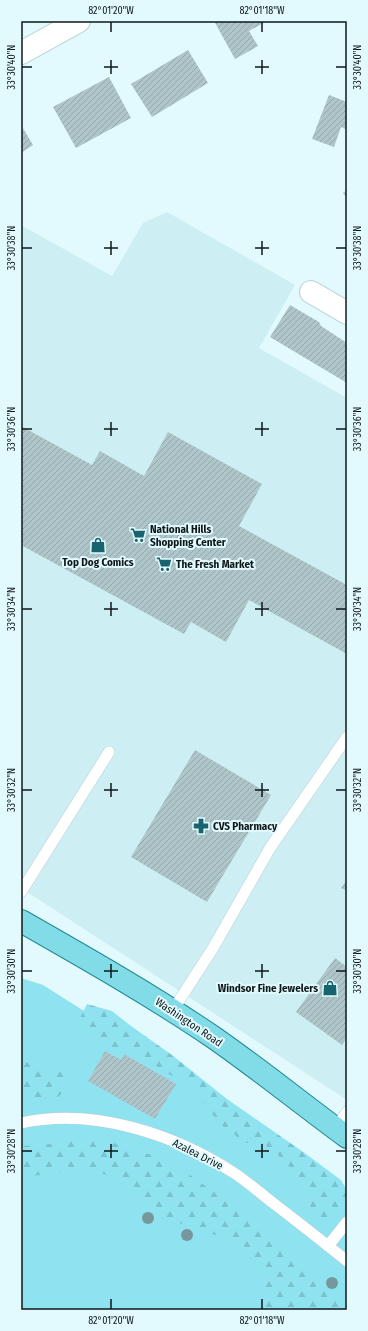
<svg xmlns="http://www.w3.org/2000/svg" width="368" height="1331" font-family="'Fira Sans Condensed',sans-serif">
<defs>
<pattern id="forest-firs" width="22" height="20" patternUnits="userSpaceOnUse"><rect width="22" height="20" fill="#8fe3f0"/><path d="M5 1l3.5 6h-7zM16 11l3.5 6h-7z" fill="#7ac2cd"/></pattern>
<pattern id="building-hatch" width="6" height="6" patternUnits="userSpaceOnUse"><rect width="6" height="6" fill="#aec5c9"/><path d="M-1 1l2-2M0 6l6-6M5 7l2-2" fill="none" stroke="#94a8ac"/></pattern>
</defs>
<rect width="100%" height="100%" fill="#e2fafe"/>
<polygon fill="#cdeff4" points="167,212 295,285 259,348 347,398 347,1100 21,888 21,225 112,276 143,223"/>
<polygon fill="#8fe3f0" points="21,978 43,985 239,1109 347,1190 347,1310 21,1310"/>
<g fill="url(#forest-firs)">
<polygon points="87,1004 112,1011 131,1026 172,1055 227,1099 306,1154 341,1180 347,1190 347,1208 345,1213 334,1219 318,1221 310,1205 307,1186 278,1155 263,1144 246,1143 221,1125 193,1089 132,1051 109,1046 84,1034 79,1020"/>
<polygon points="21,1061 70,1074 67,1089 52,1102 31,1102 21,1093"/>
<polygon points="80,1140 120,1144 173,1163 280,1239 310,1277 347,1306 347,1310 263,1310 263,1277 230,1240 150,1213 139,1200 111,1176 81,1169 33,1176 21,1183 21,1146 52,1144"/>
</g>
<g fill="url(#building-hatch)">
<polygon points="214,21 267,21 249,31 258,46 235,59"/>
<polygon points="188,50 208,83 152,117 131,84"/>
<polygon points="109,77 131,118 76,148 53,107"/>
<polygon points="329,95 347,102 347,125 345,129 341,127 334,147 312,139"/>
<polygon points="21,125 33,145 21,153"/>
<polygon points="347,190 347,198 343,193"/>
<polygon points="290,305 319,322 321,326 347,343 347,383 270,337"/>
<polygon points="21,426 92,465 100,451 144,476 168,432 262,484 239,526 347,585 347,654 249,600 226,642 191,622 184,634 21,545"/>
<polygon points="195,750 271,795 207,902 131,857"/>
<polygon points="347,880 347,891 341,888"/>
<polygon points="335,958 347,967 347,1037 342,1045 296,1012"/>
<polygon points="105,1051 121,1060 124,1054 176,1084 155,1119 88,1081"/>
</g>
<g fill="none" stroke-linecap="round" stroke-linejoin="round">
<g stroke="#b7cfd3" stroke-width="12">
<g id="lane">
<polyline points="21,892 109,752"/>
<polyline points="173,1010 213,948 270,848 347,737"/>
<path d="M21,1123C93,1107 174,1134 234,1173C248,1182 260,1193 273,1203C298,1222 322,1241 347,1261"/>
<polyline points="335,1129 347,1112"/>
<polyline points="328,1246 347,1222"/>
</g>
</g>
<g stroke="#b7cfd3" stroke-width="24">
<g id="street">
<polyline points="21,53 79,21"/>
<polyline points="311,292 347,313"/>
</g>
</g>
<g stroke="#238894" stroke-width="24">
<path id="primary" d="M21,921C86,958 151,995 213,1037C259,1069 302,1104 347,1137"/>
</g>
<use href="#lane" stroke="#fff" stroke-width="11"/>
<use href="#street" stroke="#fff" stroke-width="22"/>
<use href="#primary" stroke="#82dce7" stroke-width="22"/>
</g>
<g fill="#76979c">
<circle cx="148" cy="1218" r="6"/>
<circle cx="187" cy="1235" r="6"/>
<circle cx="332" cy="1283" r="6"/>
</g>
<path fill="none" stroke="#0f1819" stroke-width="1.5" d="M111,22V32M262,22V32M111,60V74M262,60V74M22,67H32M104,67H118M255,67H269M336,67H346M111,241V255M262,241V255M22,248H32M104,248H118M255,248H269M336,248H346M111,422V436M262,422V436M22,429H32M104,429H118M255,429H269M336,429H346M111,602V616M262,602V616M22,609H32M104,609H118M255,609H269M336,609H346M111,783V797M262,783V797M22,790H32M104,790H118M255,790H269M336,790H346M111,964V978M262,964V978M22,971H32M104,971H118M255,971H269M336,971H346M111,1144V1158M262,1144V1158M22,1151H32M104,1151H118M255,1151H269M336,1151H346M111,1299V1309M262,1299V1309"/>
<defs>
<g id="supermarket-bare" transform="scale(1.2)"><path d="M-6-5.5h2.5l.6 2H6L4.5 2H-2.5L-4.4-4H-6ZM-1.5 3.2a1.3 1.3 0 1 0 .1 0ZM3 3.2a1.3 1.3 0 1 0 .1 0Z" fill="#18646e" stroke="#e2fafe" stroke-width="2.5" paint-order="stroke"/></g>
<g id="shop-bare" transform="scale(1.2)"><path d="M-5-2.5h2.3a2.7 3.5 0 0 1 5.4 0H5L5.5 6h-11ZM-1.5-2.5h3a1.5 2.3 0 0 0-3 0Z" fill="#18646e" stroke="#e2fafe" stroke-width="2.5" paint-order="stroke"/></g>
<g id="pharmacy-bare" transform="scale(1.2)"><path d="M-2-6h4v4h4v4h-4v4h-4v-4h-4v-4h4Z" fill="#18646e" stroke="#e2fafe" stroke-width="2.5" paint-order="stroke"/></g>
</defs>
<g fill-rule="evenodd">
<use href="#supermarket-bare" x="138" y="535"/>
<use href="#shop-bare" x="98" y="545"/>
<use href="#supermarket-bare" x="164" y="564"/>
<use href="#pharmacy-bare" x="201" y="826"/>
<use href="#shop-bare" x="330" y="988"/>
</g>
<g text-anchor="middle" stroke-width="4" stroke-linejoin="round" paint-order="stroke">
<g font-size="11" font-weight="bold" fill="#0f1819" stroke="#e2fafe" text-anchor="start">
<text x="150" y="533">National Hills<tspan x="150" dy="13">Shopping Center</tspan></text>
<text x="98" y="566" text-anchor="middle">Top Dog Comics</text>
<text x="176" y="568">The Fresh Market</text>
<text x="213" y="830">CVS Pharmacy</text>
<text x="318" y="992" text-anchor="end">Windsor Fine Jewelers</text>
</g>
<g font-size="11" fill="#0f1819" stroke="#e2fafe">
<text transform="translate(189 1022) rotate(34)" y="4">Washington Road</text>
<text transform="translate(198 1154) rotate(27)" y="4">Azalea Drive</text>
</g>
</g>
<rect width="368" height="1331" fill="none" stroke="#e2fafe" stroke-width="44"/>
<rect x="22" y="22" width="324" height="1287" fill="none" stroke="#0f1819" stroke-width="1.5"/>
<g font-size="10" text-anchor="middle" fill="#0f1819">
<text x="111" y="14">82°01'20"W</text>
<text x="262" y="14">82°01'18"W</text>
<text transform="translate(11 67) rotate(-90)" y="4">33°30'40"N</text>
<text transform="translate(357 67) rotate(-90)" y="4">33°30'40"N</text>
<text transform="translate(11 248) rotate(-90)" y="4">33°30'38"N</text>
<text transform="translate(357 248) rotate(-90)" y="4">33°30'38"N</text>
<text transform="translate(11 429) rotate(-90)" y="4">33°30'36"N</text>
<text transform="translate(357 429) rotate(-90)" y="4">33°30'36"N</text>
<text transform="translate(11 609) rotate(-90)" y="4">33°30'34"N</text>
<text transform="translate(357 609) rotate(-90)" y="4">33°30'34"N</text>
<text transform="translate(11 790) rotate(-90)" y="4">33°30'32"N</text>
<text transform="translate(357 790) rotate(-90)" y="4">33°30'32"N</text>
<text transform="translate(11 971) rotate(-90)" y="4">33°30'30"N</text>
<text transform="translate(357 971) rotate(-90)" y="4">33°30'30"N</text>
<text transform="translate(11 1151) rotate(-90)" y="4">33°30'28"N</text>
<text transform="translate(357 1151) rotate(-90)" y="4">33°30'28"N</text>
<text x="111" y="1324">82°01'20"W</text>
<text x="262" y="1324">82°01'18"W</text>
</g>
</svg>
